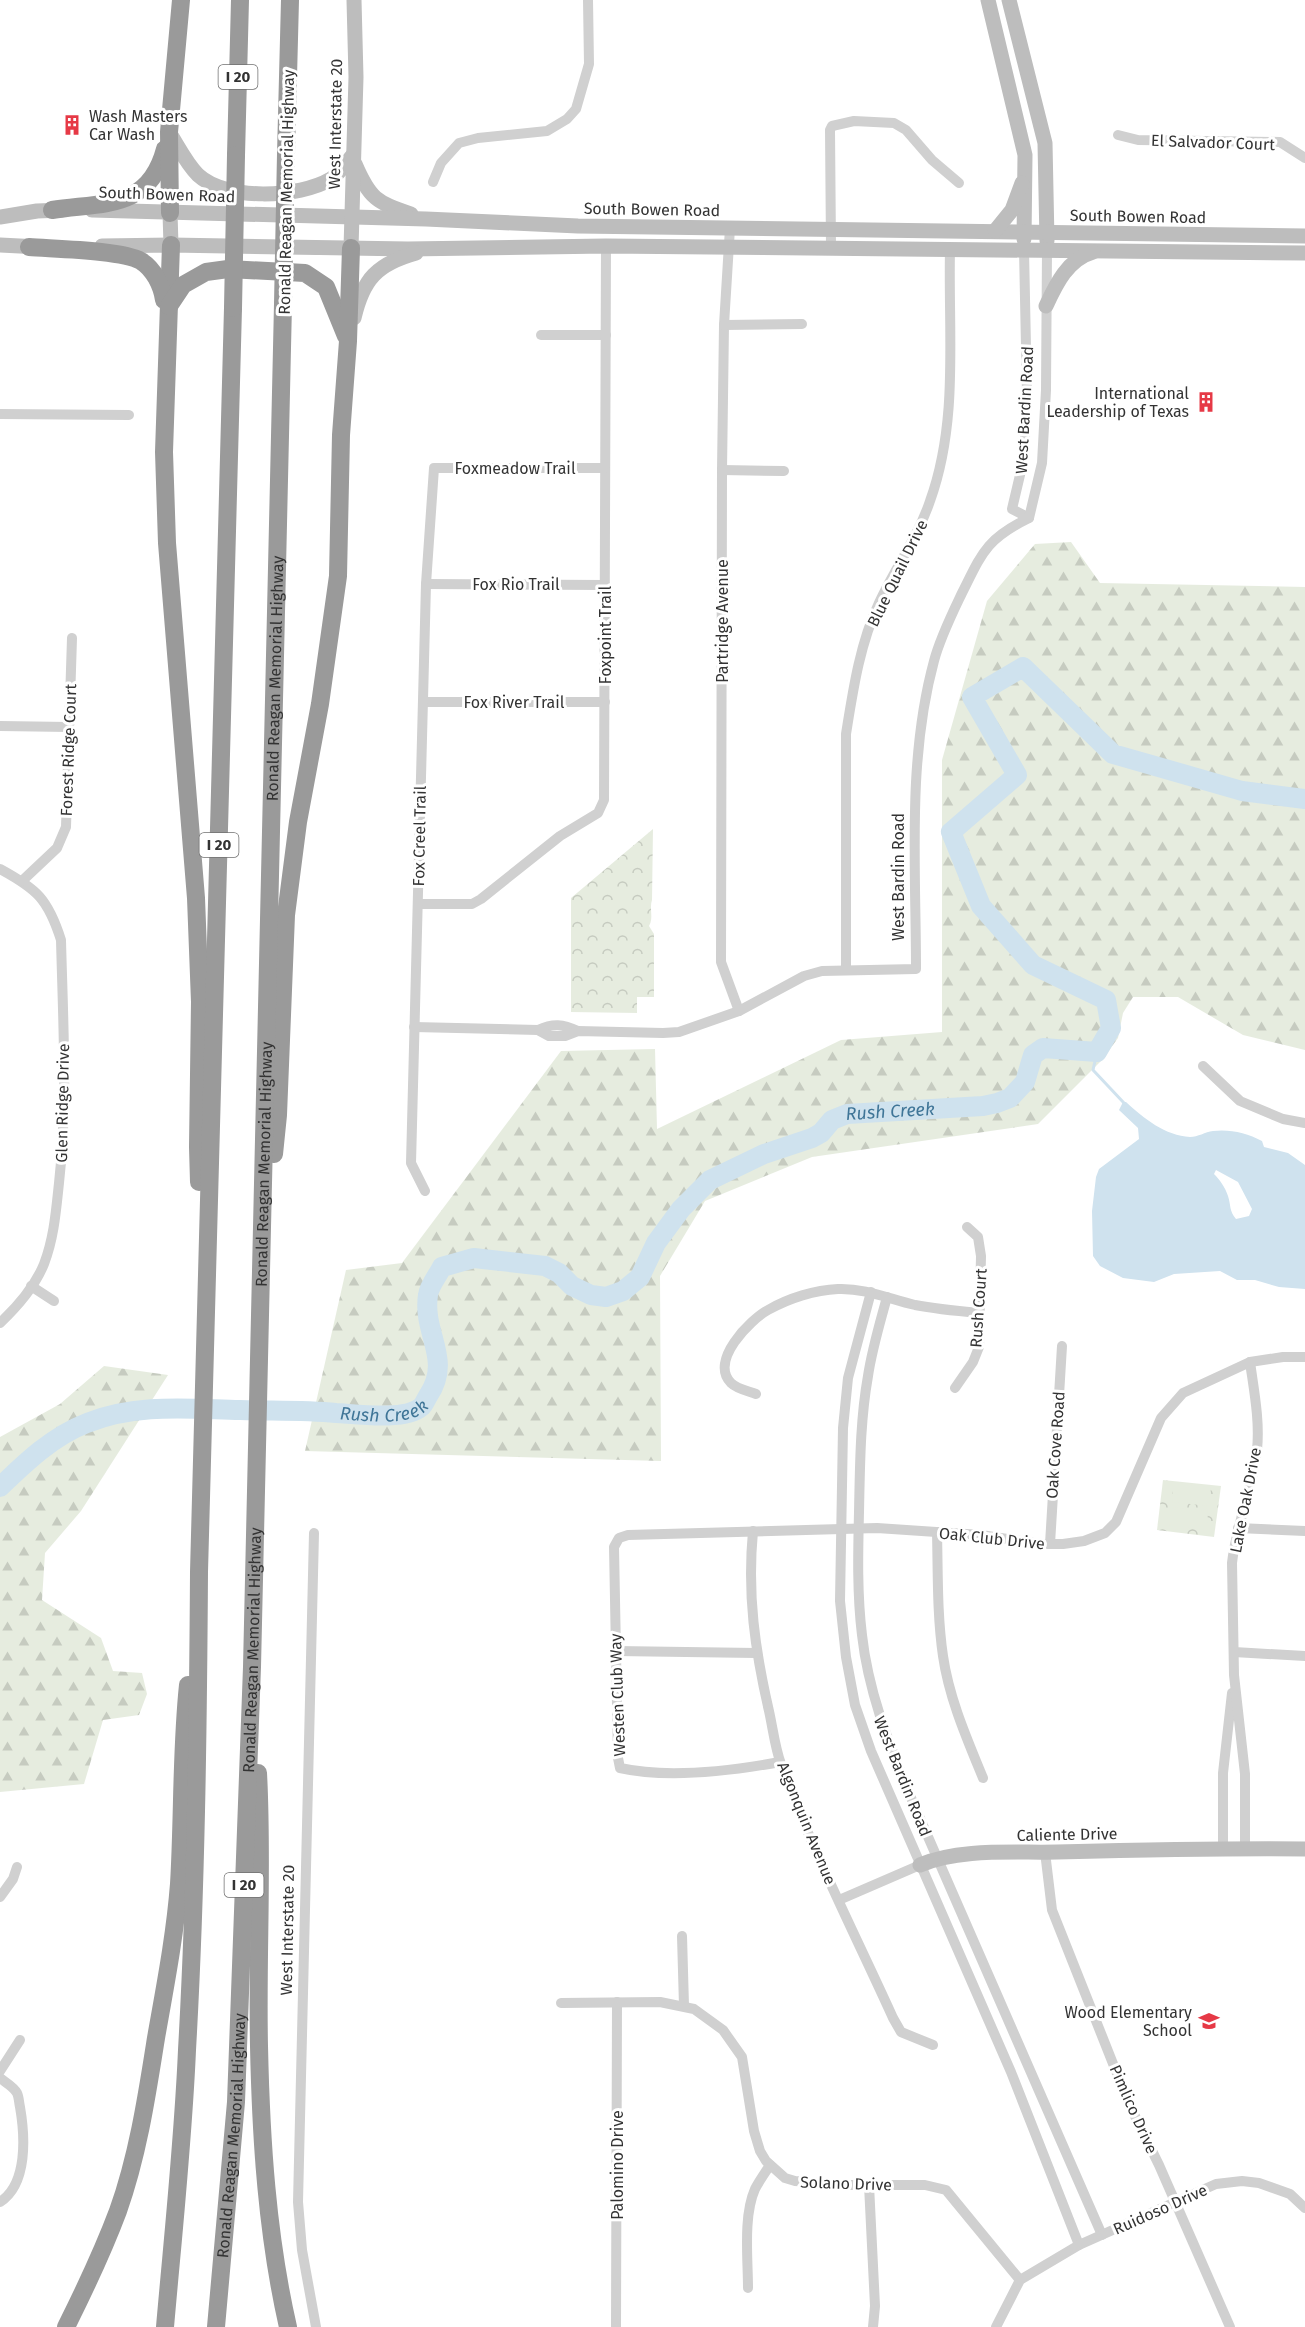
<svg xmlns="http://www.w3.org/2000/svg" width="1305" height="2327" font-family="'Fira Sans',sans-serif">
<defs>
<pattern id="forest-firs" width="22" height="20" patternUnits="userSpaceOnUse" patternTransform="scale(1.5)"><rect width="22" height="20" fill="#e6ecdf"/><path d="M5 1l3.5 6h-7zM16 11l3.5 6h-7z" fill="#c6cbc0"/></pattern>
<pattern id="park-crowns" width="20" height="18" patternUnits="userSpaceOnUse" patternTransform="scale(1.5)"><rect width="20" height="18" fill="#e6ecdf"/><path d="M2 6a3 3 0 1 1 6 0M12 15a3 3 0 1 1 6 0" fill="none" stroke="#c6cbc0"/></pattern>
</defs>
<rect width="100%" height="100%" fill="#fff"/>
<g fill="url(#forest-firs)">
<polygon points="1071,542 1100,583 1305,587 1305,1050 1243,1035 1178,997 1133,997 1123,1013 1118,1038 1102,1060 1038,1124 812,1157 705,1201 660,1276 661,1461 305,1451 346,1270 402,1263 561,1051 655,1049 657,1129 841,1040 942,1032 942,760 987,601 1035,544"/>
<polygon points="104,1366 168,1375 81,1511 45,1553 42,1600 101,1638 113,1671 142,1673 147,1694 139,1715 103,1720 84,1784 0,1792 0,1437 60,1404"/>
</g>
<g fill="url(#park-crowns)">
<path d="M653,829L652,900C649,909 654,918 649,926L654,934V997H637V1013L571,1012V898Z"/>
<polygon points="1163,1480 1221,1486 1214,1537 1157,1530"/>
</g>
<g fill="#e6ecdf">
<polygon points="1173,1484 1211,1488 1209,1506 1172,1502"/>
<polygon points="1171,1507 1208,1511 1207,1529 1169,1525"/>
</g>
<path fill="#cfe2ee" fill-rule="evenodd" d="M1123,1102H1126C1143,1118 1166,1136 1190,1137C1198,1137 1205,1132 1213,1131C1230,1129 1247,1133 1262,1141L1264,1147L1288,1153L1305,1165V1289L1279,1287L1255,1280H1237L1220,1271L1174,1274L1154,1282L1123,1278L1100,1266L1093,1256L1092,1211L1096,1177L1099,1169L1139,1139L1138,1128L1119,1110ZM1216,1170L1238,1182L1252,1209L1249,1216L1236,1219C1229,1211 1231,1205 1228,1196C1225,1187 1220,1180 1214,1174Z"/>
<g fill="none" stroke-linecap="round" stroke-linejoin="round">
<polyline stroke="#cfe2ee" stroke-width="3" points="1097,1052 1093,1070 1124,1103"/>
<path stroke="#cfe2ee" stroke-width="20" id="s1" d="M0,1487C26,1462 53,1436 87,1423C136,1403 189,1409 240,1410C272,1411 304,1410 336,1413C356,1414 405,1421 421,1407C424,1405 426,1399 428,1396C453,1359 422,1334 428,1295C429,1286 438,1275 442,1267L474,1258L545,1266L559,1273L572,1286L591,1295L606,1297L623,1291L640,1277L656,1243L681,1209L710,1180L764,1154L812,1138L821,1133L832,1120L847,1114L983,1106L997,1103L1010,1098L1025,1082L1033,1055L1043,1048L1097,1052L1111,1028L1106,1000L1033,965L981,906L951,832L1017,775L972,697L1023,667L1113,754L1242,791L1305,799"/>
<g stroke="#d0d0d0" stroke-width="10">
<polyline points="1118,135 1138,140 1280,142 1305,158"/>
<polyline points="433,182 441,163 459,143 478,138 547,131 567,119 576,109 589,64 588,0"/>
<polyline points="730,228 724,325 722,470 721,962 739,1011"/>
<polyline points="831,248 830,130 832,126 854,121 894,123 906,130 932,160 959,183"/>
<polyline points="1024,250 1027,395 1024,458 1012,509 1029,518"/>
<polyline points="724,325 802,324"/>
<polyline points="541,335 606,335"/>
<polyline points="0,414 129,415"/>
<polyline points="722,470 784,471"/>
<polyline points="426,584 605,585"/>
<polyline points="423,702 605,702"/>
<polyline points="0,726 69,727"/>
<path d="M0,869C37,889 48,899 61,940C63,1021 68,1103 59,1183C56,1211 54,1238 44,1264C35,1286 17,1307 0,1323"/>
<polyline points="22,881 57,848 66,827 72,638"/>
<polyline points="418,904 472,904 481,899 560,836 598,813 604,800 606,246"/>
<path d="M846,969V734C853,690 860,643 879,603C895,568 918,537 930,501C959,421 948,333 950,249"/>
<path d="M414,1027L538,1030C553,1023 563,1024 578,1031"/>
<path d="M538,1030L549,1036H565L578,1031L663,1033L679,1032L739,1011L804,976L822,971L916,969C916,866 907,760 934,661C940,638 952,614 962,593C982,553 986,539 1029,518L1042,463L1046,390L1047,250"/>
<polyline points="1203,1066 1240,1101 1283,1119 1305,1123"/>
<polyline points="425,1191 411,1163 426,584 434,468 605,468"/>
<polyline points="31,1286 54,1301"/>
<polyline points="871,1292 848,1378 843,1428 840,1601 846,1657 855,1705 871,1751 1011,2072 1079,2245"/>
<path d="M887,1297C880,1323 872,1349 868,1376C860,1421 860,1467 859,1512C858,1553 857,1594 862,1635C868,1690 888,1741 908,1791L1102,2235"/>
<polyline points="955,1388 973,1362 979,1347 981,1256 978,1237 967,1227"/>
<path d="M756,1394C748,1391 737,1389 731,1383C709,1361 750,1320 768,1310C789,1298 815,1290 838,1289C866,1288 889,1299 915,1305C936,1309 957,1311 979,1313"/>
<polyline points="1238,1528 1305,1531"/>
<path d="M753,1531C747,1595 755,1650 769,1711C773,1729 775,1748 781,1764C812,1851 855,1934 893,2018L901,2032L933,2045"/>
<path d="M937,1532C938,1573 937,1615 943,1656C949,1698 967,1739 983,1778"/>
<polyline points="314,1533 298,2202 302,2250 316,2327"/>
<polyline points="1050,1544 1062,1346"/>
<polyline points="616,1651 756,1653"/>
<polyline points="1234,1652 1305,1656"/>
<path d="M780,1762C731,1771 669,1779 620,1768L618,1758L614,1547L619,1538L628,1535L877,1528L981,1535L1041,1544H1063L1084,1541L1105,1533L1116,1522L1161,1418L1183,1393L1250,1362L1283,1357H1305"/>
<polyline points="1223,1848 1223,1773 1232,1693"/>
<path d="M1245,1848V1774L1234,1675L1232,1563C1236,1525 1253,1487 1257,1450C1260,1421 1254,1391 1250,1362"/>
<polyline points="1045,1852 1052,1910 1129,2104 1159,2165 1230,2327"/>
<polyline points="0,1897 13,1879 17,1867"/>
<polyline points="839,1900 920,1865"/>
<polyline points="682,1936 684,2006"/>
<polyline points="561,2003 660,2002 694,2009 723,2030 742,2057 754,2131 760,2151 766,2161 785,2178 795,2181 849,2185 925,2185 946,2190 1020,2280"/>
<polyline points="0,2071 20,2040"/>
<path d="M0,2078C5,2082 14,2087 17,2093C19,2097 19,2103 20,2107C25,2136 28,2184 0,2202"/>
<polyline points="869,2185 875,2306 873,2327"/>
<path d="M748,2288C748,2259 743,2216 755,2189C759,2181 765,2173 770,2165"/>
<polyline points="616,2327 617,2002"/>
<polyline points="996,2327 1020,2280 1079,2245 1216,2184 1242,2181 1259,2183 1290,2194 1305,2208"/>
</g>
<g stroke="#bdbdbd" stroke-width="15">
<polyline points="988,0 1025,155 1024,239"/>
<polyline points="1009,0 1045,143 1047,241"/>
<path d="M169,132C178,146 186,163 198,175C226,201 299,198 331,179C340,173 346,163 353,155"/>
<path d="M355,164C370,199 376,202 411,214"/>
<polyline points="92,210 426,219 578,226 1305,236"/>
<polyline points="170,213 171,245"/>
<polyline points="0,217 37,211 62,210"/>
<polyline points="995,231 1012,210 1022,183"/>
<polyline points="0,245 39,247"/>
<polyline points="102,246 171,245 408,249 606,246 1305,253"/>
<polyline points="351,248 356,77 354,0"/>
<path d="M1046,306C1056,284 1068,259 1093,252"/>
<path d="M354,318C363,279 377,264 416,253"/>
<path d="M920,1865C959,1848 1014,1853 1057,1852C1139,1850 1222,1848 1305,1849"/>
</g>
<g stroke="#9a9a9a" stroke-width="18">
<polyline points="286,154 290,0"/>
<polyline points="236,155 240,0"/>
<path d="M52,210C103,202 149,210 165,149"/>
<polyline points="170,213 169,132 181,0"/>
<polyline points="171,245 164,452 167,543 196,898 200,1002 198,1147 199,1182"/>
<path d="M29,247C54,249 122,250 141,261C154,269 162,286 164,300"/>
<polyline points="169,306 183,285 206,272 228,269 305,273 326,287 346,336"/>
<polyline points="274,1154 278,1115 286,915 298,822 320,704 338,576 341,435 348,341 351,248"/>
<path d="M258,1773C263,1864 257,1955 259,2046C261,2140 267,2235 288,2327"/>
<path d="M66,2327C85,2289 103,2251 118,2211C138,2155 147,2095 156,2038C165,1987 175,1936 179,1884C183,1818 181,1751 188,1685"/>
<path d="M165,2327C173,2235 183,2143 187,2050C196,1891 198,1732 199,1572L233,308"/>
<path id="s2" d="M216,2327L236,2102L252,1667L283,304"/>
</g>
<g stroke="#9a9a9a" stroke-width="18">
<polyline points="283,304 286,154"/>
<polyline points="233,308 236,155"/>
</g>
</g>
<defs>
<g id="building-bare" transform="scale(1.62)"><path d="M-4-6H4V6H1V3H-1V6H-4ZM-2.5-4.3h1.7v1.8h-1.7ZM.8-4.3h1.7v1.8H.8ZM-2.5-1h1.7V.8h-1.7ZM.8-1h1.7V.8H.8Z" fill="#e63946" stroke="#fff" stroke-width="2.5" paint-order="stroke"/></g>
<g id="school-bare" transform="scale(1.62)"><path d="M0-5L7-2L0 1L-7-2ZM-4 1L0 2.5L4 1V4Q0 6-4 4Z" fill="#e63946" stroke="#fff" stroke-width="2.5" paint-order="stroke"/></g>
</defs>
<g fill-rule="evenodd">
<use href="#building-bare" x="72" y="125"/>
<use href="#building-bare" x="1206" y="402"/>
<use href="#school-bare" x="1209" y="2021"/>
</g>
<g text-anchor="middle" stroke-width="6" stroke-linejoin="round" paint-order="stroke">
<g fill="#fff" stroke="#707070" stroke-width="1.5">
<rect x="218.5" y="65" width="39" height="24" rx="4.5"/>
<rect x="199.5" y="833" width="39" height="24" rx="4.5"/>
<rect x="224.5" y="1873" width="39" height="24" rx="4.5"/>
</g>
<g font-size="15" font-weight="bold" fill="#333">
<text x="238" y="82">I 20</text>
<text x="219" y="850">I 20</text>
<text x="244" y="1890">I 20</text>
</g>
<g font-size="16" fill="#333" stroke="#fff" text-anchor="end">
<text x="89" y="122" text-anchor="start">Wash Masters<tspan x="89" dy="18">Car Wash</tspan></text>
<text x="1189" y="399">International<tspan x="1189" dy="18">Leadership of Texas</tspan></text>
<text x="1192" y="2018">Wood Elementary<tspan x="1192" dy="18">School</tspan></text>
</g>
<g font-size="16" fill="#333" stroke="#fff">
<text transform="translate(335 124) rotate(-89)" y="6">West Interstate 20</text>
<text transform="translate(1213 142) rotate(2)" y="6">El Salvador Court</text>
<text transform="translate(286 192) rotate(-89)" y="6">Ronald Reagan Memorial Highway</text>
<text transform="translate(167 194) rotate(2)" y="6">South Bowen Road</text>
<text transform="translate(652 209) rotate(1)" y="6">South Bowen Road</text>
<text transform="translate(1138 216) rotate(1)" y="6">South Bowen Road</text>
<text transform="translate(1024 410) rotate(-87)" y="6">West Bardin Road</text>
<text x="515" y="474">Foxmeadow Trail</text>
<text transform="translate(897 573) rotate(-64)" y="6">Blue Quail Drive</text>
<text x="516" y="590">Fox Rio Trail</text>
<text transform="translate(722 621) rotate(-90)" y="6">Partridge Avenue</text>
<text transform="translate(605 635) rotate(-90)" y="6">Foxpoint Trail</text>
<text dy="6" stroke="none"><textPath href="#s2" startOffset="1650">Ronald Reagan Memorial Highway</textPath></text>
<text x="514" y="708">Fox River Trail</text>
<text transform="translate(68 750) rotate(-88)" y="6">Forest Ridge Court</text>
<text transform="translate(419 836) rotate(-89)" y="6">Fox Creel Trail</text>
<text transform="translate(898 877) rotate(-90)" y="6">West Bardin Road</text>
<text transform="translate(62 1103) rotate(-89)" y="6">Glen Ridge Drive</text>
<text dy="6" stroke="none"><textPath href="#s2" startOffset="1164">Ronald Reagan Memorial Highway</textPath></text>
<text transform="translate(978 1308) rotate(-86)" y="6">Rush Court</text>
<text transform="translate(1055 1445) rotate(-86)" y="6">Oak Cove Road</text>
<text transform="translate(1245 1500) rotate(-79)" y="6">Lake Oak Drive</text>
<text transform="translate(992 1538) rotate(6)" y="6">Oak Club Drive</text>
<text dy="6" stroke="none"><textPath href="#s2" startOffset="678">Ronald Reagan Memorial Highway</textPath></text>
<text transform="translate(617 1695) rotate(-92)" y="6">Westen Club Way</text>
<text transform="translate(903 1776) rotate(68)" y="6">West Bardin Road</text>
<text transform="translate(807 1823) rotate(68)" y="6">Algonquin Avenue</text>
<text transform="translate(1067 1834) rotate(-1)" y="6">Caliente Drive</text>
<text transform="translate(287 1930) rotate(-89)" y="6">West Interstate 20</text>
<text transform="translate(1134 2109) rotate(66)" y="6">Pimlico Drive</text>
<text dy="6" stroke="none"><textPath href="#s2" startOffset="192">Ronald Reagan Memorial Highway</textPath></text>
<text transform="translate(617 2165) rotate(-90)" y="6">Palomino Drive</text>
<text transform="translate(846 2183) rotate(2)" y="6">Solano Drive</text>
<text transform="translate(1160 2209) rotate(-24)" y="6">Ruidoso Drive</text>
</g>
<g font-size="18" font-style="italic" fill="#3f7597" stroke="#fff">
<text dy="6" stroke="none"><textPath href="#s1" startOffset="1128">Rush Creek</textPath></text>
<text dy="6" stroke="none"><textPath href="#s1" startOffset="408">Rush Creek</textPath></text>
</g>
</g>
</svg>
